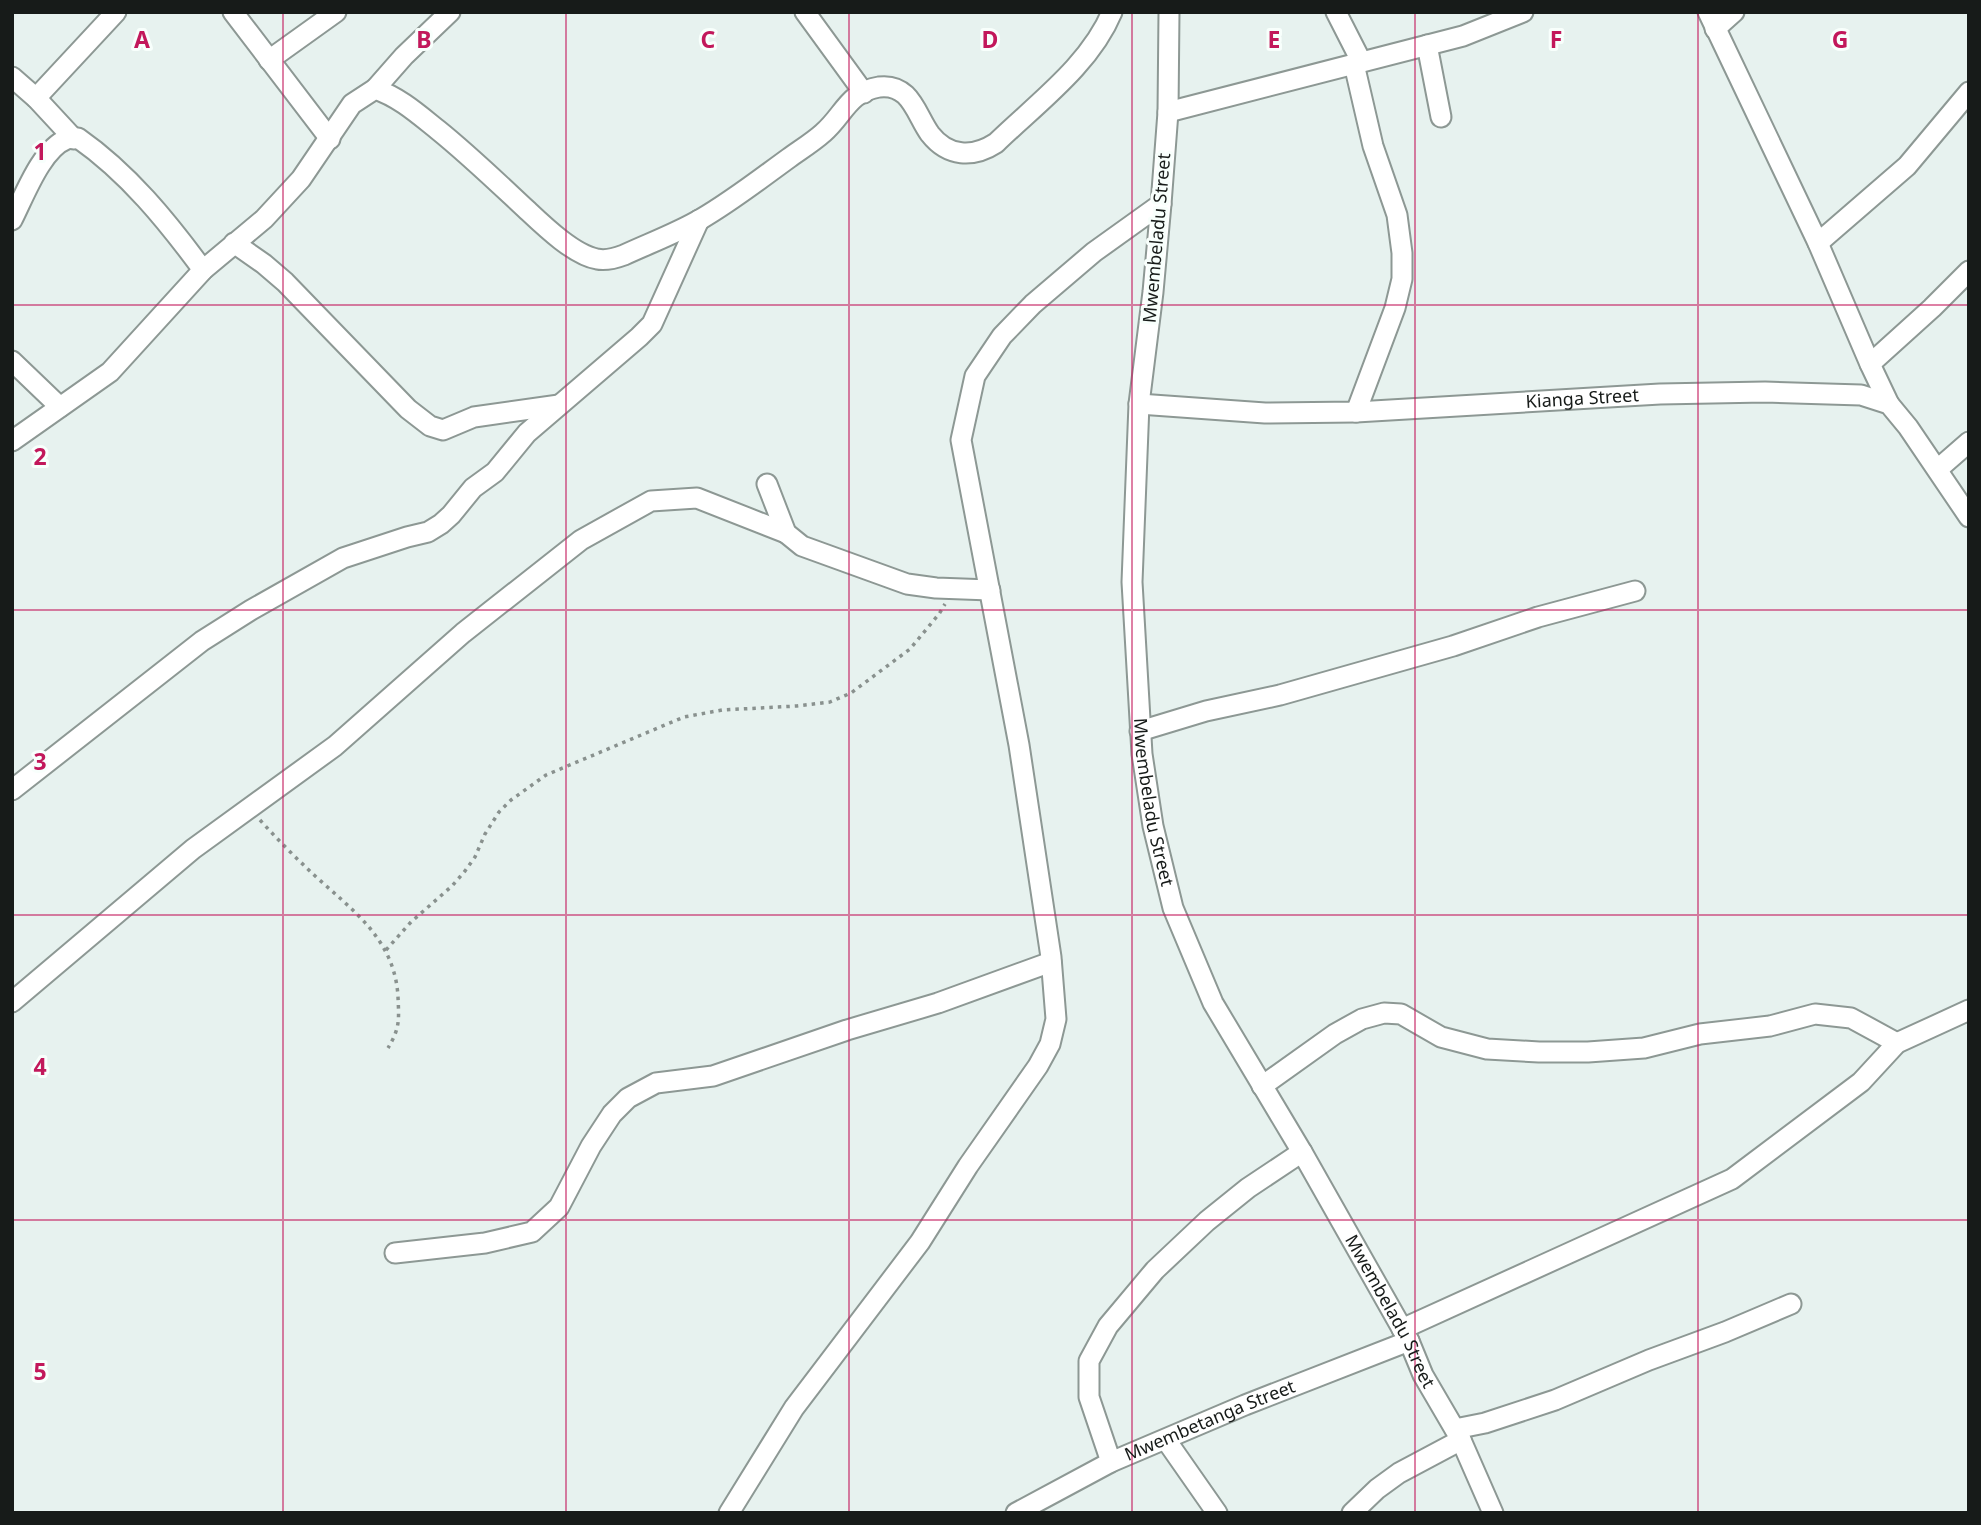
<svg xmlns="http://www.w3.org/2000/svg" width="1981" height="1525" font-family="'Noto Sans',sans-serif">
<rect width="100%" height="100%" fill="#e7f2ef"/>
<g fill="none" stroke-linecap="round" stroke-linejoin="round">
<g stroke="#8d9894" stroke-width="23">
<g id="minor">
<polyline points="233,12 330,139"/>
<polyline points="805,12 864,93"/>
<path id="s1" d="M1169,12L1168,112L1161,204L1153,292L1139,404L1132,582L1142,754L1153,826L1173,908L1213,1003L1302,1152L1409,1341L1423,1375L1461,1440L1493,1513"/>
<polyline points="1336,12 1361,61"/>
<polyline points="1708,12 1818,243 1870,364 1889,404"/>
<polyline points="1715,29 1734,12"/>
<polyline points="1427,45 1441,117"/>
<polyline points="269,60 336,12"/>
<polyline points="1354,64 1373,146 1397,215 1402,253 1402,279 1395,308 1356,412"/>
<polyline points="12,77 36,98 74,139"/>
<polyline points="375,89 404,56 450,12"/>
<polyline points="36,98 116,12"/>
<polyline points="1168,112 1463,36 1523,12"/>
<path d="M12,220C24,197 41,149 67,139C71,138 75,138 78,138C128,173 167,221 203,270"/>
<polyline points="234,243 264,264 285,282 408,409 430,426 443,430 474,417 559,405"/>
<polyline points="1818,243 1907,166 1969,92"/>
<polyline points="12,361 60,407"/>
<polyline points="1870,364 1932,308 1969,271"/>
<path id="s2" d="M1139,404L1265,413L1356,412L1660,394L1765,392L1861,395L1889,404L1908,427L1969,517"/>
<path d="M12,441L110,372L203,270L264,219L301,179L352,104L375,89C399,97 418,114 438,130C469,155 498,183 527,210C544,226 574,255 597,259C606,261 616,258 624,255C650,243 677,233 701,219C732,201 760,179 789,158C800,150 813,142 823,133C844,115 848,92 879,87C911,83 916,115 930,134C948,157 973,158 996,143C1036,104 1090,65 1112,12"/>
<polyline points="1938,469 1969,442"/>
<polyline points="767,484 786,533 802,546 907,584 936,588 990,590"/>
<polyline points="1140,731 1206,711 1280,695 1453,646 1538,617 1635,591"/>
<polyline points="12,790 202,641 251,610 343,558 407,537 428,532 441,524 451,515 473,488 495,472 527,433 639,337 652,324 699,220"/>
<polyline points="12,1002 193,849 335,746 463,633 581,540 651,501 697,498 786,533"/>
<polyline points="1262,1086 1335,1034 1362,1019 1384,1013 1401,1014 1441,1037 1487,1049 1539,1052 1588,1052 1644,1048 1700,1034 1770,1026 1815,1014 1851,1018 1897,1043"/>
<polyline points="395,1253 485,1243 532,1232 559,1207 591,1146 612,1114 628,1098 656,1083 713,1076 847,1030 938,1003 1051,962"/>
<polyline points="1402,1329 1732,1179 1861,1082 1897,1043 1969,1010"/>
<polyline points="1455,1429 1485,1423 1555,1400 1649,1360 1725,1332 1791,1304"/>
<polyline points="1166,1440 1217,1513"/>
<polyline points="1111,1462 1089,1397 1089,1361 1108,1326 1155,1270 1207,1221 1248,1188 1302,1152"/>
<polyline points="729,1513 794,1408 920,1242 968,1166 1038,1066 1050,1044 1056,1019 1051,957 1019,745 961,440 975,376 1002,336 1033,304 1094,252 1161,204"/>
<path id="s3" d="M1016,1513L1111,1462L1245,1405L1409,1341"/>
<polyline points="1352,1513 1377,1489 1399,1473 1461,1440"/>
</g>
</g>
<g stroke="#89918e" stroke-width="3.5" stroke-dasharray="3.5 5" stroke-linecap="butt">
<path d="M260,820C277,839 295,857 313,874C352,910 395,939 398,997C399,1020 400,1028 388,1048"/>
<polyline points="386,950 411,922 452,886 465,871 475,857 485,834 499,812 511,800 546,775 684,717 722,710 797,706 830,702 851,693 910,649 939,614 945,604"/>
</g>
<use href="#minor" stroke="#fff" stroke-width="19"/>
</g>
<path fill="none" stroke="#c2185b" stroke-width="2" stroke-opacity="0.55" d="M283,12V1513M566,12V1513M849,12V1513M1132,12V1513M1415,12V1513M1698,12V1513M12,305H1969M12,610H1969M12,915H1969M12,1220H1969"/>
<g text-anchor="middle" stroke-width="6" stroke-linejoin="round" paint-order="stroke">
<g font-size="18" fill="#171b19" stroke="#f8fffc">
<text transform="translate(1157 238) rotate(-85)" y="6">Mwembeladu Street</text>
<text dy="6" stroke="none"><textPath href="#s2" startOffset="444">Kianga Street</textPath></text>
<text dy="6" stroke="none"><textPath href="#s1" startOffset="793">Mwembeladu Street</textPath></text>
<text dy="6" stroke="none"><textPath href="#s1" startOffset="1360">Mwembeladu Street</textPath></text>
<text dy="6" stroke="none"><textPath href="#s3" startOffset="215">Mwembetanga Street</textPath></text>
</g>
</g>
<g font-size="23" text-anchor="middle" font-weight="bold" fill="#c2185b" stroke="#f8fffc" stroke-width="6" stroke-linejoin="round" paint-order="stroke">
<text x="142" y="48">A</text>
<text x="424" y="48">B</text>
<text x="708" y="48">C</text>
<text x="990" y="48">D</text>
<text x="1274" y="48">E</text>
<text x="1556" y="48">F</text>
<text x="1840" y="48">G</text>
<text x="40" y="160">1</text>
<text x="40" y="465">2</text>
<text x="40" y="770">3</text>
<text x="40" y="1075">4</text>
<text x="40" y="1380">5</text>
</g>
<rect width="1981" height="1525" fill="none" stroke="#171b19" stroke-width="28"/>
</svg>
